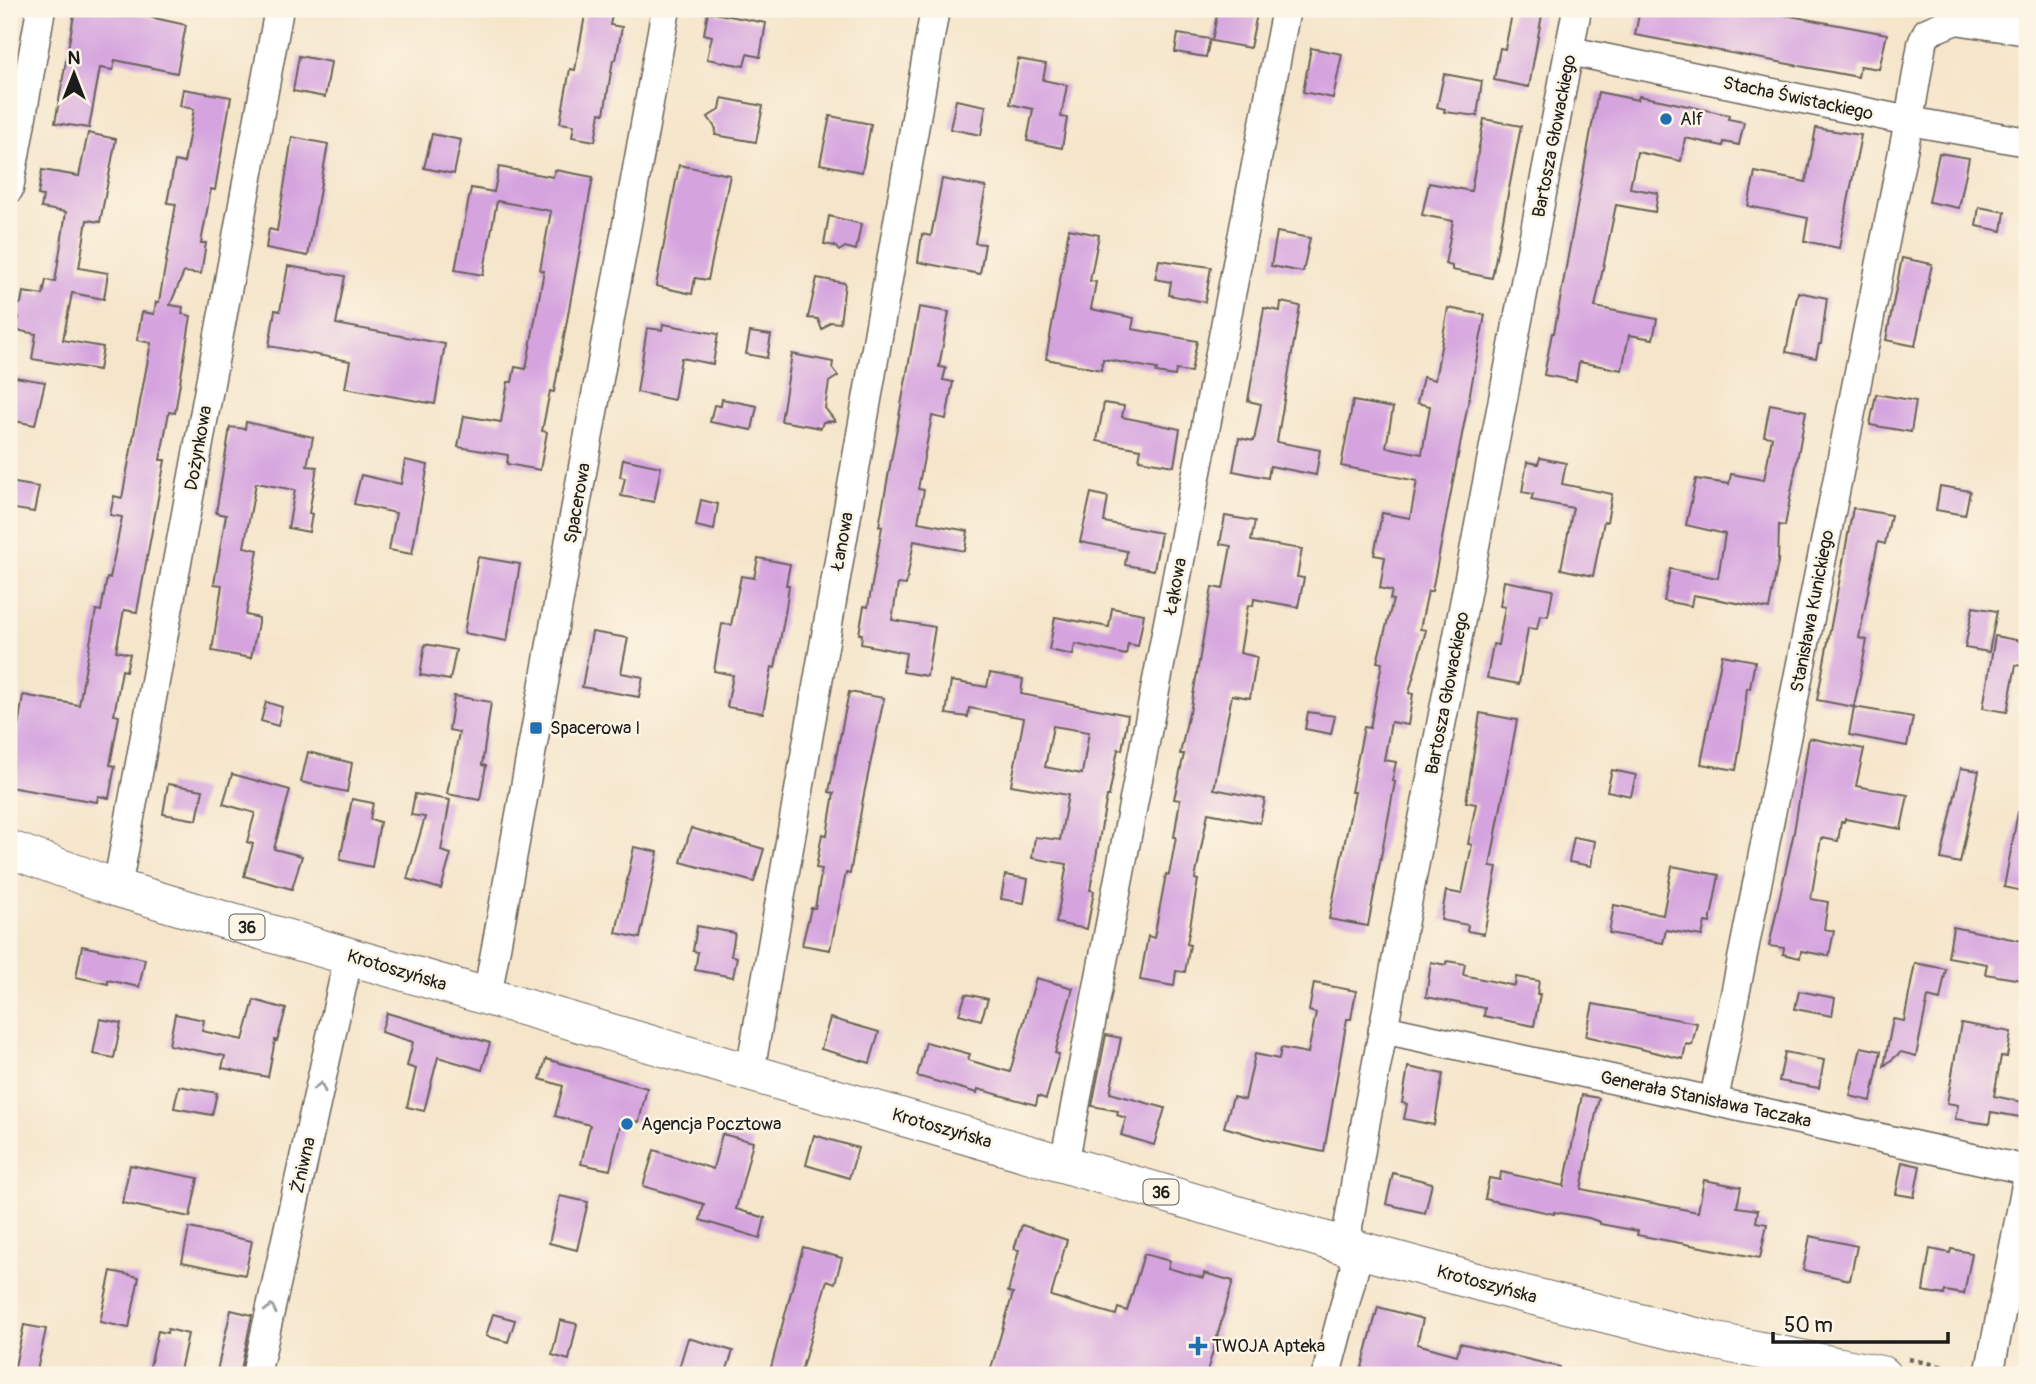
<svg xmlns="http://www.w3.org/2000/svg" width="2036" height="1384" font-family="Pangolin,sans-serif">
<rect width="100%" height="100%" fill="#fcf5e5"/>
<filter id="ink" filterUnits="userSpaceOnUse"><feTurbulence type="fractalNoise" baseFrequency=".0143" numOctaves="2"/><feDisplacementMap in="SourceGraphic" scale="14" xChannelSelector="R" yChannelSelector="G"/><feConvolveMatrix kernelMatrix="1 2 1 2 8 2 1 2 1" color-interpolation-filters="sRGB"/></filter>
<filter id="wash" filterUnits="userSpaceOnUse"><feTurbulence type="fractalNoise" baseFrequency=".00686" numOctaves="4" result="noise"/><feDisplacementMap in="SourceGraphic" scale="28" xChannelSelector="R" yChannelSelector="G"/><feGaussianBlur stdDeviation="1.57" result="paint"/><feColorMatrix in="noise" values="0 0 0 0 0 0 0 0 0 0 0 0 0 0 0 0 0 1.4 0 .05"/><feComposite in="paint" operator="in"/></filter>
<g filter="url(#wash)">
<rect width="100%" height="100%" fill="#f5e5ca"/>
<g id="blocks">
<g fill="#d5a4df" fill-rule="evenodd">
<polygon points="75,9 124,9 123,11 186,25 177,73 115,60 113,70 100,68 89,128 55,123"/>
<polygon points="1218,9 1258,9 1250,48 1212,41"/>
<polygon points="1513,9 1543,9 1529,87 1494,80 1500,48 1505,49"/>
<polygon points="1640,9 1753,9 1887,34 1879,69 1860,66 1858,77 1635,35"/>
<polygon points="586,10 612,15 610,25 622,27 616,60 613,60 604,114 600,113 595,141 572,137 574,125 560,123 570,69 575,70"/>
<polygon points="708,12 766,23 760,57 747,54 744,66 707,59 712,36 704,34"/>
<polygon points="1178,34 1210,39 1206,57 1175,52"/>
<polygon points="1311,48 1342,54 1333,98 1303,92"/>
<polygon points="299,56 331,62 325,97 293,91"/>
<polygon points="1018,59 1046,64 1043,80 1067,85 1061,117 1067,118 1062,148 1027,141 1033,109 1010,104"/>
<polygon points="1444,74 1482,81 1477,116 1444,112 1445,109 1437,107"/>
<polygon points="183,89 231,97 215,190 211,189 201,243 206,243 201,274 184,272 170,305 183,307 182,314 191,316 175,413 169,412 160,460 165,460 137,612 124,610 116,651 130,654 126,671 122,670 114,715 119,716 110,765 115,766 109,798 98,796 97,802 9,787 23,695 79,705 96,610 101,611 107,578 110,578 122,517 110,515 114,496 122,498 151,343 137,340 142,312 154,314 156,302 159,302 176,204 167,203 175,161 184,163 194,109 180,106"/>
<polygon points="1598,92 1638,100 1639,96 1665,101 1729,115 1728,119 1744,122 1739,145 1724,142 1723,146 1685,138 1681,161 1637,152 1630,188 1658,193 1655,212 1616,205 1595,307 1657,319 1653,339 1629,335 1622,370 1579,362 1576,381 1544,375 1552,333 1554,333"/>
<polygon points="722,98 763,106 756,142 715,135 716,129 708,117 720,109"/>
<polygon points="956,100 986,106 981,135 950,129"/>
<polygon points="830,116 871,124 862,172 820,164"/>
<polygon points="1484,119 1521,126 1492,278 1452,270 1452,266 1445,264 1453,221 1422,215 1429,183 1471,191"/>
<polygon points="1816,128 1861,135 1839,248 1804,241 1808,218 1748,206 1755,172 1806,182"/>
<polygon points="88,133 116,139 100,222 87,220 79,268 108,273 104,299 72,293 63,340 103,347 99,370 32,359 36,334 16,330 19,317 13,309 21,303 23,292 43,295 46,280 55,282 66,212 41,208 43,196 38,195 42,170 79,176"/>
<polygon points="432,134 461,140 454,174 424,168"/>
<polygon points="292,137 328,144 308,256 266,248 269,229 277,231"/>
<polygon points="1939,153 1969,158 1959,208 1929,202"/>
<polygon points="679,165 730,175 708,280 695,278 692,294 656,286"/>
<polygon points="499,167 553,177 555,170 593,177 554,392 550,391 542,431 547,432 540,470 507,464 508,455 458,447 464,416 501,422 508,382 512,382 515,367 526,369 544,271 540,270 551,211 497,201 483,275 455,270 471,188 494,192"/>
<polygon points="942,179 986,187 975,243 985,244 980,274 918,262 922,234 931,236"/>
<polygon points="1979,207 2005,212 2002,231 1976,226"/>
<polygon points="829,216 861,224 856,250 845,247 839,251 835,246 824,244"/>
<polygon points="1069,229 1099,235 1090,281 1096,282 1091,309 1134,318 1132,329 1197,341 1191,372 1176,370 1175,376 1156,373 1157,369 1103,359 1101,370 1046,359"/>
<polygon points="1277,232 1310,238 1303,272 1271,266"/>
<polygon points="1902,258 1932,264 1915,346 1886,340"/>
<polygon points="1159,260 1211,267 1205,302 1169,295 1171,282 1155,279"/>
<polygon points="288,266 345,276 336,324 445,344 435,404 345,388 350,361 269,346 275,310 280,311"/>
<polygon points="817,278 845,283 840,323 830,322 822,330 818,319 808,318"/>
<polygon points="1798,292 1827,298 1821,344 1819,344 1816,358 1786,352"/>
<polygon points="1281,302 1300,306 1277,442 1320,450 1316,475 1270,466 1268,478 1233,471 1239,438 1254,441 1261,404 1248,401 1264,308 1280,311"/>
<polygon points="919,307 949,312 939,367 946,368 943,380 953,382 946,419 932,416 918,489 924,490 918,522 968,531 965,551 914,541 906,585 898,584 892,620 935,627 927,676 903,672 906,653 861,644 862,634 859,634 864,606 868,607 882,527 879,526"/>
<polygon points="1448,308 1485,315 1432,591 1428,591 1420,629 1426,630 1409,693 1413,694 1408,725 1391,722 1384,760 1396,762 1392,781 1395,782 1368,926 1329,919 1355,792 1351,792 1364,727 1370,728 1382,663 1377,662 1393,600 1390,599 1392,591 1380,588 1385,557 1374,555 1382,513 1410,518 1417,481 1341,466 1353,401 1393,408 1386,447 1422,454 1430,406 1417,403 1423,377 1435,380"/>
<polygon points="663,324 718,334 713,364 681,358 674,400 637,392 647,328 662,330"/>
<polygon points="750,332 771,335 767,358 746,354"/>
<polygon points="792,354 833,362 832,368 838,376 829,382 825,408 835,421 823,422 821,428 781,421"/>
<polygon points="9,376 45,382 35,425 9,420"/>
<polygon points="1876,394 1916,401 1911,432 1870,425"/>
<polygon points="722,399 757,406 752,430 710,422 714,405 721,406"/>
<polygon points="1104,403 1124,406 1122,417 1180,429 1174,466 1139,460 1141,449 1097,441"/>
<polygon points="1770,404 1806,411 1785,526 1779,525 1778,562 1769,609 1693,595 1691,606 1664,601 1670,569 1718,578 1725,534 1686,525 1696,479 1729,484 1731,474 1764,480 1772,437 1764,436"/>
<polygon points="246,422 313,437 307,466 317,467 309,513 312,514 309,532 288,528 295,490 256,483 244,547 258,550 246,615 259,618 251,658 212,651 222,585 214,584 226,515 216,513 230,427 245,429"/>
<polygon points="1540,458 1566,463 1562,484 1612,494 1607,522 1604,521 1593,576 1561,569 1573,508 1531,500 1533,494 1522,492 1527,462 1538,464"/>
<polygon points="623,459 661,467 654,502 621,496 625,478 620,477"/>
<polygon points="405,460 428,465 412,554 389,550 396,513 354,504 361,475 401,484"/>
<polygon points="9,482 39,487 34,512 9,508"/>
<polygon points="1940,486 1970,491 1965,515 1936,510"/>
<polygon points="1091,493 1108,497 1104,522 1161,533 1154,570 1125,565 1127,551 1080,542"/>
<polygon points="701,500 718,504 714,530 696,526"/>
<polygon points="1853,508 1891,515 1885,544 1878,542 1867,597 1859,638 1867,640 1854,707 1817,700"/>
<polygon points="1225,516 1255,521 1251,541 1302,549 1297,577 1304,578 1298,607 1254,599 1253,606 1248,605 1240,653 1257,657 1250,698 1232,695 1214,789 1265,799 1260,823 1208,813 1195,879 1198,880 1187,944 1190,945 1185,972 1176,971 1174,986 1140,980 1148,936 1154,938 1166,874 1169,875 1176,837 1174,837 1180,800 1174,799 1184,754 1180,754 1189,712 1190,713 1212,587 1223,589 1231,546 1220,544"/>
<polygon points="478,557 520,564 507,641 464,633"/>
<polygon points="758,558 790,564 786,585 789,585 786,608 775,668 772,667 763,713 727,707 733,675 714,671 722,624 731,625 741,576 754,578"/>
<polygon points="1504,581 1553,590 1548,616 1540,615 1537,629 1528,628 1519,684 1487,678 1493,644 1498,645 1505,607 1500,606"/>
<polygon points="1973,607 1997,611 1989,652 1965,648"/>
<polygon points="1112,608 1144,614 1138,646 1128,644 1126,655 1075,644 1073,655 1049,650 1055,617 1109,627"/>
<polygon points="592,632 628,638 621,673 643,677 639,697 582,687"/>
<polygon points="1995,636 2027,642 2027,667 2016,665 2007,712 1983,708"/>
<polygon points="425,644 456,650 450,680 420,675"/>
<polygon points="1722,655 1755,661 1750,688 1747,688 1743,729 1736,770 1701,764"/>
<path d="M990,673L1023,679L1021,694L1128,715L1122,750L1118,749L1109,796H1107L1090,890L1094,891L1087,929L1056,923L1067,864L1032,858L1035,837L1060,840L1068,795L1011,785L1024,718L969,708L968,717L946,714L951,681L987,687ZM1053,726L1089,732L1082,774L1045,767Z"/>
<polygon points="849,692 884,698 863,799 850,874 846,873 830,950 802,945 811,908 815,908 822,869 816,868 822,834 827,835 834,793 829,792"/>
<polygon points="454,696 491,702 482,765 486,766 480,800 447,794 459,732 449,730"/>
<polygon points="266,702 282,707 278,726 261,721"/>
<polygon points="1854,707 1913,717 1907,746 1849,735"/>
<polygon points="1308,712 1335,716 1331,734 1305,729"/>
<polygon points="1480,713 1517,720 1490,866 1497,867 1484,934 1467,931 1468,925 1441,920 1446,891 1462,894 1472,845 1468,844 1476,804 1466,802"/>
<polygon points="1809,738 1864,749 1856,786 1908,795 1901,829 1845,819 1844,822 1841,822 1838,841 1821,838 1811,899 1828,902 1824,929 1834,931 1829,956 1801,951 1800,958 1783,954 1784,948 1769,946 1794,832"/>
<polygon points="308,752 352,763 347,792 301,782"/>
<polygon points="1961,768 1979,771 1960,863 1941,859"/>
<polygon points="1612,770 1636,775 1631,796 1607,791"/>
<polygon points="232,774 290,790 274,849 302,856 292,889 244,876 253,844 247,842 255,813 223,804"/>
<polygon points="168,784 203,790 197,820 163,814"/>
<polygon points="415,794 450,800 441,851 451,854 441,889 407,879 425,817 411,815"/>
<polygon points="352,799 373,803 370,819 380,822 372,867 340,860"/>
<polygon points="2018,812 2027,813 2027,892 2004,887"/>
<polygon points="691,828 764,849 754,882 681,862"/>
<polygon points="1574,837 1595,841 1591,866 1569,862"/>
<polygon points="634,847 658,852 640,938 616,933"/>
<polygon points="1672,866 1719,875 1710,923 1705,922 1702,936 1666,930 1663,943 1609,933 1614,905 1663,915"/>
<polygon points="1005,875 1028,879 1024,903 1001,899"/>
<polygon points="697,926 735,933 731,956 737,957 733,977 695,970 698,952 693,951"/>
<polygon points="1953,927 2027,942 2022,980 1985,974 1987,964 1948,957"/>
<polygon points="82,946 145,959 139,987 108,980 108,984 76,977"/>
<polygon points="1447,961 1465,964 1463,975 1515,986 1516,977 1539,981 1537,994 1540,994 1534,1026 1484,1016 1485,1008 1426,997 1431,962 1446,965"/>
<polygon points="1915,963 1946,969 1940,1000 1928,997 1916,1056 1901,1052 1884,1066 1893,1019 1904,1021"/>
<polygon points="1036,978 1073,988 1055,1053 1059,1054 1046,1099 1038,1096 1036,1105 978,1089 977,1093 917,1076 926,1042 970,1054 968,1060 1010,1072"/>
<polygon points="1314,983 1356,991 1351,1019 1347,1019 1324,1152 1275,1142 1224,1127 1233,1097 1245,1100 1255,1054 1279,1059 1281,1048 1308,1053 1316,1013 1309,1011"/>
<polygon points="1799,991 1835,998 1832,1016 1795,1009"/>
<polygon points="966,994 988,999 981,1020 959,1014"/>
<polygon points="254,1000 286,1009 277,1041 275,1040 268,1077 222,1068 225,1056 169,1045 175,1014 204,1020 202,1031 243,1040"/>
<polygon points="1593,1004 1697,1023 1692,1045 1686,1044 1683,1059 1586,1036"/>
<polygon points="387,1013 490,1043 482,1070 438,1057 424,1111 407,1107 416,1069 407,1066 413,1042 381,1032"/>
<polygon points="830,1018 879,1032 870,1063 821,1049"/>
<polygon points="100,1019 121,1023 114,1058 93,1054"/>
<polygon points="1961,1023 2011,1032 2007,1057 2001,1056 1994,1096 2027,1103 2026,1118 1991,1112 1989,1124 1955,1119 1958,1105 1947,1103"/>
<polygon points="1106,1035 1121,1038 1110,1093 1165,1108 1154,1145 1121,1135 1126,1118 1117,1115 1118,1111 1092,1106"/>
<polygon points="1861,1047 1881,1051 1871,1101 1850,1096"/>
<polygon points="1785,1052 1824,1060 1819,1088 1779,1081"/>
<polygon points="546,1059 647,1088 639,1122 622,1118 610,1170 581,1164 590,1125 555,1116 563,1086 540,1079"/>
<polygon points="1408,1067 1443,1074 1434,1125 1404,1119 1407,1104 1402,1103"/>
<polygon points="179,1086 217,1093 212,1115 174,1108"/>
<polygon points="1582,1095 1599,1098 1581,1189 1698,1212 1704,1180 1741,1187 1737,1207 1758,1210 1756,1222 1767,1224 1760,1258 1637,1235 1638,1231 1600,1224 1600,1222 1589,1218 1554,1212 1554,1214 1485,1199 1489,1178 1500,1180 1501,1172 1564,1186"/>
<polygon points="722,1134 753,1142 736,1209 765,1218 760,1238 700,1220 704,1204 643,1186 654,1150 713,1169"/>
<polygon points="814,1135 858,1148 849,1178 806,1165"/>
<polygon points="1902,1162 1920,1166 1914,1197 1896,1194"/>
<polygon points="130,1165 198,1178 190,1217 122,1203"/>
<polygon points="1393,1173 1432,1183 1425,1213 1386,1204"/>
<polygon points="560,1196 588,1202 577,1250 549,1243"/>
<polygon points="1022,1225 1067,1240 1051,1296 1116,1315 1118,1308 1127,1311 1144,1254 1170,1261 1168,1268 1203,1278 1204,1273 1233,1281 1206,1375 989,1375 1013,1293 1008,1292 1019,1250 1014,1249"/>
<polygon points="189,1228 252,1241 245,1275 182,1262"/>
<polygon points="1810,1236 1857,1246 1850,1280 1803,1270"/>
<polygon points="803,1247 842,1258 835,1283 827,1280 800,1375 769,1375"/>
<polygon points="1930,1249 1950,1253 1951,1249 1972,1253 1964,1294 1945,1291 1944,1295 1923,1291"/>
<polygon points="111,1271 139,1277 129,1328 100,1322"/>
<polygon points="1378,1307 1423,1319 1417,1344 1457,1355 1460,1343 1560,1367 1559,1375 1360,1375"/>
<polygon points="231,1310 252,1315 240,1375 216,1375"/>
<polygon points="493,1314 515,1320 508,1342 486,1336"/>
<polygon points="560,1320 577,1324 569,1360 552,1355"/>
<polygon points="24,1325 46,1329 36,1375 13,1375"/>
<polygon points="168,1329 188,1334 179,1375 148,1375 158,1331 167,1333"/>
<polygon points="688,1338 733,1351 725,1375 703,1375 679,1368"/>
</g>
</g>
</g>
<g filter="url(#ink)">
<use href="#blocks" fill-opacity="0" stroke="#686259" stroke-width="2"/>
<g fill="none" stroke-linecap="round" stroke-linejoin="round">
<g stroke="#686259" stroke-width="31">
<g id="minor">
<polyline points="1570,51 1909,121 2027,142"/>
<polyline points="9,189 41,9"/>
<polyline points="117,888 279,9"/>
<polyline points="487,997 666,9"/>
<polyline points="1383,1029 2027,1170"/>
<polyline points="750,1072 935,9"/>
<polyline points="1714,1100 1909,121 1922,44 1927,32 1956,20 2027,31"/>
<polyline points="1064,1164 1286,9"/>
<polyline points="256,1375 349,955"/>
<polyline points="1326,1375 1355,1266 1349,1247 1348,1227 1366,1120 1577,9"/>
<polyline points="1989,1375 2027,1180"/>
</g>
</g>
<g stroke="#686259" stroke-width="39">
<polyline id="major" points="9,849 117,888 231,922 1349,1247 1504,1289 1714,1341 1883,1375"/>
</g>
<polyline stroke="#686259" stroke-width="4.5" stroke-dasharray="5 5" stroke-linecap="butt" points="1908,1359 1959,1370 1966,1365"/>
<use href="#minor" stroke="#fff" stroke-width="28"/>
<use href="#major" stroke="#fff" stroke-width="37"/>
</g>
<defs><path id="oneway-chevron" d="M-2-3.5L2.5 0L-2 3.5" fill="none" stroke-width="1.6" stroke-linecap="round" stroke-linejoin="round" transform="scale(1.75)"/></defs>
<g stroke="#999">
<use href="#oneway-chevron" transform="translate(320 1087) rotate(-77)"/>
<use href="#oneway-chevron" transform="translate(271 1309) rotate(-77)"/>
</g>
</g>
<g fill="#1f6fb2" stroke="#fcf5e5" stroke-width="2.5">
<circle cx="1666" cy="119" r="7"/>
<rect x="529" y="721" width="14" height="14" rx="3.5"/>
<circle cx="627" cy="1124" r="7"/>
<path d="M1194.5 1335.5h7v7h7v7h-7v7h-7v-7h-7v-7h7z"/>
</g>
<g text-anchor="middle" stroke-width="5" stroke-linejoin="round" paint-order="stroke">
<g fill="#fcf5e5" stroke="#5f5d58" stroke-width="2">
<rect x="229.5" y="914.5" width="35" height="25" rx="5"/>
<rect x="1143.5" y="1179.5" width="35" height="25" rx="5"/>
</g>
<g font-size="16" font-weight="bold" fill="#1c1c1c">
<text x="247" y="933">36</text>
<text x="1161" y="1198">36</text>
</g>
<g font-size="18" fill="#1c1c1c" stroke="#fcf5e5">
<text transform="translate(1798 98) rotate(12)" y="6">Stacha Świstackiego</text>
<text transform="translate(1554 136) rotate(-79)" y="6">Bartosza Głowackiego</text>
<text transform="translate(198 448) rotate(-80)" y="6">Dożynkowa</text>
<text transform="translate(577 503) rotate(-80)" y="6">Spacerowa</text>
<text transform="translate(842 541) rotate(-80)" y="6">Łanowa</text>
<text transform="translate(1175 586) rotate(-79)" y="6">Łąkowa</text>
<text transform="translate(1812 611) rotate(-79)" y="6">Stanisława Kunickiego</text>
<text transform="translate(1447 693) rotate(-79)" y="6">Bartosza Głowackiego</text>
<text transform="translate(397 970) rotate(17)" y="6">Krotoszyńska</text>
<text transform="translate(1706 1099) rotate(12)" y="6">Generała Stanisława Taczaka</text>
<text transform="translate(942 1128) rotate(16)" y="6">Krotoszyńska</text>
<text transform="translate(303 1165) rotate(-77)" y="6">Żniwna</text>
<text transform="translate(1487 1284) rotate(15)" y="6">Krotoszyńska</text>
</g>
<g font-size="18" fill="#1c1c1c" stroke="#fcf5e5" text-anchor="start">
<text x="1680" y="125">Alf</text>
<text x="550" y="734">Spacerowa I</text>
<text x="641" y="1130">Agencja Pocztowa</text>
<text x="1212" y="1352">TWOJA Apteka</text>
</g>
</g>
<rect width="2036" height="1384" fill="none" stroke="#fcf5e5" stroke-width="35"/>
<g transform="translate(74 74)" stroke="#fcf5e5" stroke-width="5" paint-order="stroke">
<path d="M0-5L12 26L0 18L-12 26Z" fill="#1c1c1c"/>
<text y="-10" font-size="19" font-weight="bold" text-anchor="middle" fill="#1c1c1c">N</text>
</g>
<path d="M1773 1332v10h175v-10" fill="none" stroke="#1c1c1c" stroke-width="3.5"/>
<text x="1784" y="1332" font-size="21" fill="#1c1c1c" stroke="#fcf5e5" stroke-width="5" paint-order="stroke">50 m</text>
</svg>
